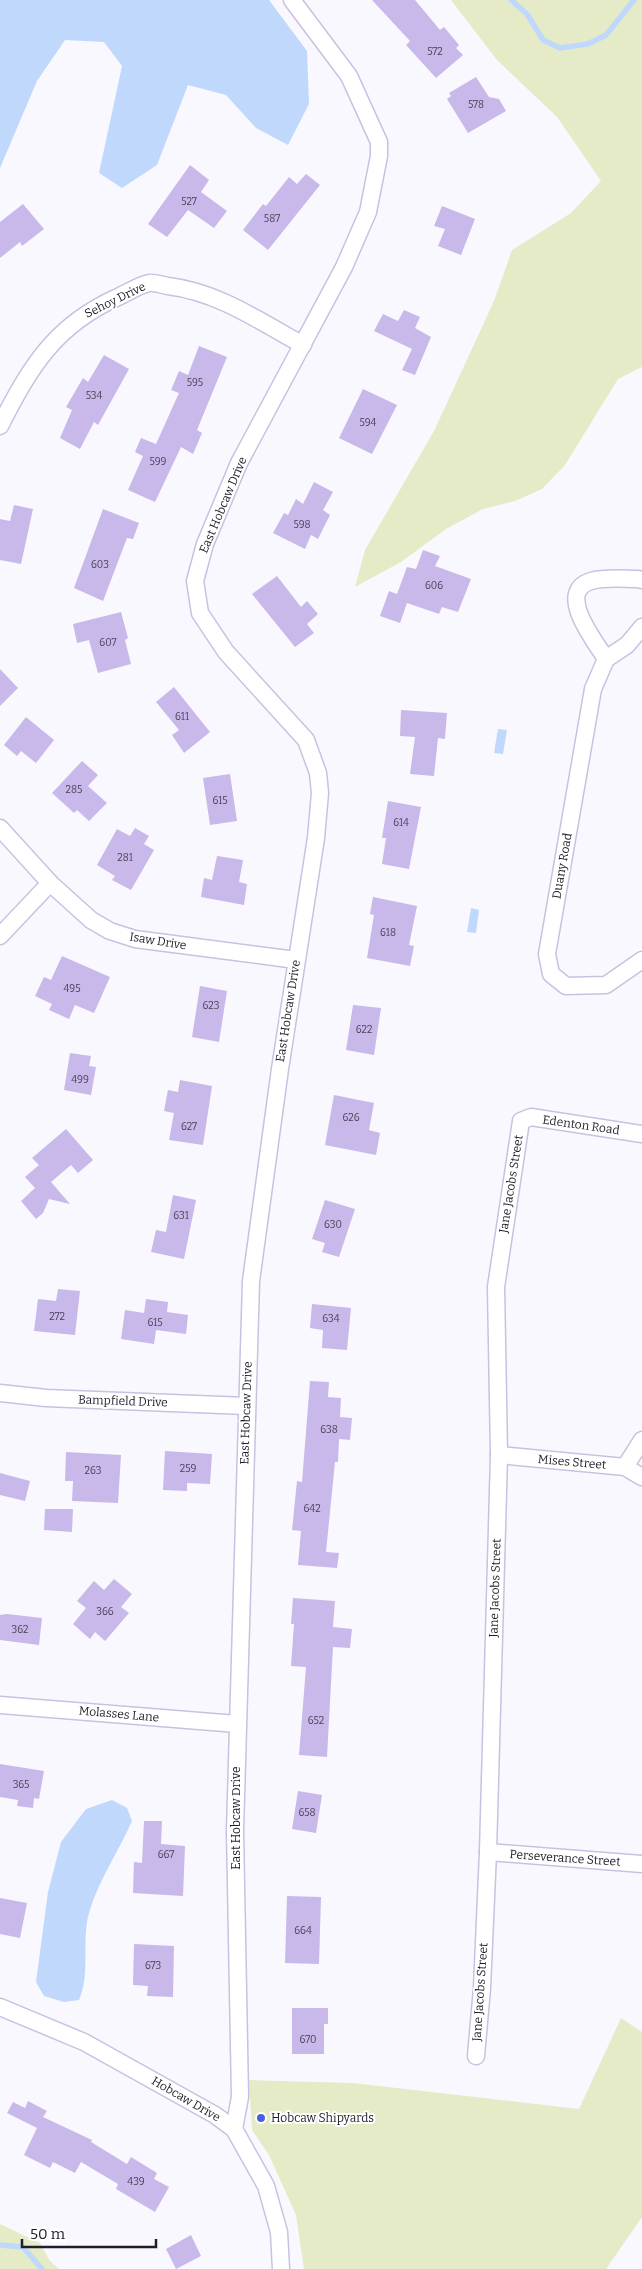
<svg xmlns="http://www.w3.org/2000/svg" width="642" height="2269" font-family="Bitter,serif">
<rect width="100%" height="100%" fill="#faf8ff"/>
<g fill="#e5ebc7">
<polygon points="451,0 642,0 642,367 618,379 565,465 542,489 515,501 483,509 446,529 401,562 355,587 365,550 434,431 494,301 512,250 571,213 601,181 557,117 497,60"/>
<polygon points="621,2018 642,2032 642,2217 606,2269 304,2269 296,2215 269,2155 252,2130 249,2080 353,2083 579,2109"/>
<polygon points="0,2224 40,2243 50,2261 59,2269 0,2269"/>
</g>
<g fill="#bfd8fc">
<polygon points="0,0 269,0 307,51 309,104 288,145 256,128 226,95 188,85 157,165 122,188 99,173 122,66 104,42 65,40 37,81 0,168"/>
<polygon points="498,729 507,730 503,754 494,753"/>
<polygon points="471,908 479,910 476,933 467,932"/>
<path d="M112,1800L127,1808L132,1821C119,1851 98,1881 89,1913C81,1941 91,1973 79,2000L64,2002L44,1996L36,1982L48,1892L61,1842L86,1809Z"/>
</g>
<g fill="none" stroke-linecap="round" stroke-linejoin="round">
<g stroke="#bfd8fc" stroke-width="5.5">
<polyline points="511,0 527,14 543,40 560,48 588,44 606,35 634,0"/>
<polyline points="0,2245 23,2247 42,2269"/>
</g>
</g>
<g fill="#c9b8ea">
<polygon points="372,0 415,0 440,30 444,27 459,45 456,48 463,55 436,78 406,45 410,41"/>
<polygon points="476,77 489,97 499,99 506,111 468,133 447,99 451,96 449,93"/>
<polygon points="190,165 209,180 201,192 227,211 214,228 188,210 167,237 148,224"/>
<polygon points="306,174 320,185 268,250 243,230 263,204 266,206 289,177 297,184"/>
<polygon points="23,204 44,229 22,246 20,242 0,258 0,222"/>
<polygon points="442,206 475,219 461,255 438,246 445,229 434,226"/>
<polygon points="404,310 420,317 415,328 431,337 415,375 402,370 412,349 374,331 383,314 398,321"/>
<polygon points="199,346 227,357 197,430 202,433 193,454 181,447 155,502 128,490 143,456 135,452 141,438 156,444 179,393 171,390 179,371 188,375"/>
<polygon points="104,355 129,369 98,425 94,422 80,449 60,438 72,410 66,407 83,378 88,382"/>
<polygon points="363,389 397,405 372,454 339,438"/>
<polygon points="314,482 333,492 323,510 330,515 318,539 311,535 305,549 273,533 284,513 288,515 296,499 303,504"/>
<polygon points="14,505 33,509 21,564 0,560 0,519 10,521"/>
<polygon points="103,509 139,523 133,539 127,538 103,601 74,588"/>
<polygon points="423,550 440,556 435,566 471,579 458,612 442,607 439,614 407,603 400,623 380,616 389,591 397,594 407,567 416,569"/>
<polygon points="277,576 301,607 307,601 318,614 307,624 314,633 295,647 252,594"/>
<polygon points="121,612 128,638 125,640 131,664 98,673 89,640 77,643 73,624"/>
<polygon points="0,669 18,688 0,706"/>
<polygon points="174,687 210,732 184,753 172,735 179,730 156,702"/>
<polygon points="401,710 447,713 445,739 438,738 434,776 410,774 415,737 400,736"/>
<polygon points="26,717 54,740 36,763 21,751 17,756 4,745"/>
<polygon points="82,761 98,775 88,786 107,803 89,821 77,810 74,813 52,793"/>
<polygon points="230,774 237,821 210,825 203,778"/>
<polygon points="388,801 421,807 409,869 382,864 386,838 382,838"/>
<polygon points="135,828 149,836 144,844 154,850 131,890 112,880 115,876 97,865 117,829 130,836"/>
<polygon points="217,856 243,860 239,882 247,884 244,905 201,897 204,878 212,880"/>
<polygon points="373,897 417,906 409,945 414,946 410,966 367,958 374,915 370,914"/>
<polygon points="62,956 110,977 94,1013 75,1005 69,1019 49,1010 52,1004 35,996 44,977 51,980"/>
<polygon points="200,986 227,991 219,1042 192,1037"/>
<polygon points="353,1005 381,1008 374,1055 346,1050"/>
<polygon points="70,1053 91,1056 89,1066 96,1067 91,1095 64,1090"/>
<polygon points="180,1080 212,1086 203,1145 169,1140 174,1113 164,1111 168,1090 178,1092"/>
<polygon points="334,1095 374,1103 369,1130 380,1133 376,1155 325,1145"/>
<polygon points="66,1129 93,1160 78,1173 71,1165 51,1182 70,1204 49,1199 43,1213 36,1219 21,1201 35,1188 25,1177 39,1165 32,1158"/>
<polygon points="173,1195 196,1200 184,1259 151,1252 156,1230 166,1232"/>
<polygon points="325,1200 355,1209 339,1257 322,1252 325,1243 312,1239"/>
<polygon points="58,1289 80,1291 75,1335 34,1331 38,1299 56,1301"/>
<polygon points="146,1299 168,1302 167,1312 188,1315 186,1334 156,1330 154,1344 121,1339 125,1310 144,1313"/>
<polygon points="312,1304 351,1308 347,1350 322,1348 323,1330 310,1328"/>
<polygon points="310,1381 329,1382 328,1397 341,1398 340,1417 352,1418 350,1440 339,1439 338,1462 335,1462 326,1552 339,1553 337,1568 298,1565 301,1531 292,1530 297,1481 302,1482"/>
<polygon points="165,1451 212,1454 210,1484 187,1483 187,1491 163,1490"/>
<polygon points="66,1452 121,1455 118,1503 72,1501 73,1481 65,1481"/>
<polygon points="0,1473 30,1481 25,1501 0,1495"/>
<polygon points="45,1509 73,1509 72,1532 44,1530"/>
<polygon points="114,1579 132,1594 121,1607 129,1613 105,1641 95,1632 90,1639 73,1624 86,1608 77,1601 94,1581 104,1590"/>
<polygon points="293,1598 335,1601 333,1627 352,1629 350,1648 333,1647 327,1757 299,1755 306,1667 291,1666 294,1624 291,1624"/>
<polygon points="7,1614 42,1618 39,1645 0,1640 0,1615"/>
<polygon points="0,1764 44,1771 39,1799 34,1798 33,1808 17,1806 18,1800 0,1797"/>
<polygon points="298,1791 322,1795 316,1833 292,1829"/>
<polygon points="144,1821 162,1821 161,1844 185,1846 183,1896 133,1893 134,1862 142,1863"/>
<polygon points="287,1896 321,1897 319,1964 285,1963"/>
<polygon points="0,1898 27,1903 20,1938 0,1934"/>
<polygon points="134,1944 174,1946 173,1997 147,1996 148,1986 133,1985"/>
<polygon points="292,2008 328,2008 328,2024 324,2024 324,2054 292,2054"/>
<polygon points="28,2101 47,2111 43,2117 92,2140 91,2142 127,2164 131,2157 157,2173 154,2179 169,2187 155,2212 116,2189 118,2184 81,2162 75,2173 53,2162 50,2168 24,2155 37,2128 7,2113 13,2102 25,2108"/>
<polygon points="191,2235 201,2256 176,2269 166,2249"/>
</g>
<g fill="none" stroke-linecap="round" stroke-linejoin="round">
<g stroke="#cbc0e0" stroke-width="19">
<g id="street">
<path d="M0,426C30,367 55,325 118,297C127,293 139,285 149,283C154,282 162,285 168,286C218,292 259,321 303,345"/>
<polyline points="642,627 627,645 606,659 593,689 547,954 551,974 566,986 606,985 642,960"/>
<path d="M606,659C595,641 555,592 591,581C605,577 623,579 638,579L642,580"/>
<polyline points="0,828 50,883 91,920 110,931 135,939 296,960"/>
<polyline points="0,936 50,883"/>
<polyline points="0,1393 46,1398 246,1406"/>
<polyline points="499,1455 625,1467 642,1477"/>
<polyline points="625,1467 642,1440"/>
<polyline points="0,1705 237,1724"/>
<polyline points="488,1852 642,1864"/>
<polyline points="0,2007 84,2042 215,2115 234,2129 266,2186 279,2232 281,2269"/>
<polyline points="476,2056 482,1988 488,1852 499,1455 496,1287 521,1121 531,1117 642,1134"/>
<polyline points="234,2129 240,2097 235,1831 251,1281 280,1069 316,838 320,793 318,773 306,740 226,652 200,613 195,581 205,544 239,463 344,267 368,212 379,156 379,142 349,76 292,0"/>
</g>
</g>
<use href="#street" stroke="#fff" stroke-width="16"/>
</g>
<circle fill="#4961d5" stroke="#fff" stroke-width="2" cx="261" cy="2118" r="5"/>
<g text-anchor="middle" stroke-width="4" stroke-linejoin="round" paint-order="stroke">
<g font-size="10" fill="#4a4358">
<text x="435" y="55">572</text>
<text x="476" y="108">578</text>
<text x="189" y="205">527</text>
<text x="272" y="222">587</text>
<text x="195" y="386">595</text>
<text x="94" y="399">534</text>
<text x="368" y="426">594</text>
<text x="158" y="465">599</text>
<text x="302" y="528">598</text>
<text x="100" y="568">603</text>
<text x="434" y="589">606</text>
<text x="108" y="646">607</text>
<text x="182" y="720">611</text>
<text x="74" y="793">285</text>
<text x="220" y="804">615</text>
<text x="401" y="826">614</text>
<text x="125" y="861">281</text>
<text x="388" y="936">618</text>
<text x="72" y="992">495</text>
<text x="211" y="1009">623</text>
<text x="364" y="1033">622</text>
<text x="80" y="1083">499</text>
<text x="351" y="1121">626</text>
<text x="189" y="1130">627</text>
<text x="181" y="1219">631</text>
<text x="333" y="1228">630</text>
<text x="57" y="1320">272</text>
<text x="331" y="1322">634</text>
<text x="155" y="1326">615</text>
<text x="329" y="1433">638</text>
<text x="188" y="1472">259</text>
<text x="93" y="1474">263</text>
<text x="312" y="1512">642</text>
<text x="105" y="1615">366</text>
<text x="20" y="1633">362</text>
<text x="316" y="1724">652</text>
<text x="21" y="1788">365</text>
<text x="307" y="1816">658</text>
<text x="166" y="1858">667</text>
<text x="303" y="1934">664</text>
<text x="153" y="1969">673</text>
<text x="308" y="2043">670</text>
<text x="136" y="2185">439</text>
</g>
<g font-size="12" fill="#201c28" stroke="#fff">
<text transform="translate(115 300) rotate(-26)" y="4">Sehoy Drive</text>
<text transform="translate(223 505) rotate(-67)" y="4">East Hobcaw Drive</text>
<text transform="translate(562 866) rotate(-80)" y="4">Duany Road</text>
<text transform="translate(158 941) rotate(9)" y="4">Isaw Drive</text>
<text transform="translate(288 1011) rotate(-81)" y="4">East Hobcaw Drive</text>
<text transform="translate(581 1125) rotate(8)" y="4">Edenton Road</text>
<text transform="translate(511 1184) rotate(-81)" y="4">Jane Jacobs Street</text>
<text transform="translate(123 1401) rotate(2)" y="4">Bampfield Drive</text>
<text transform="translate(246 1413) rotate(-88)" y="4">East Hobcaw Drive</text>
<text transform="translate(572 1462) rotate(5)" y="4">Mises Street</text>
<text transform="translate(495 1588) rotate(-88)" y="4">Jane Jacobs Street</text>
<text transform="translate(119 1714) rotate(5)" y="4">Molasses Lane</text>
<text transform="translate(236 1818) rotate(-90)" y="4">East Hobcaw Drive</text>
<text transform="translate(565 1858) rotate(4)" y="4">Perseverance Street</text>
<text transform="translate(480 1992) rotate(-86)" y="4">Jane Jacobs Street</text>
<text transform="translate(186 2099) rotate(30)" y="4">Hobcaw Drive</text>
</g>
<g font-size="12" fill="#201c28" stroke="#fff" text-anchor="start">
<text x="271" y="2122">Hobcaw Shipyards</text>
</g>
</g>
<path d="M22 2239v8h134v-8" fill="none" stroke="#201c28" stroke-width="2.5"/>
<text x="30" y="2239" font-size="15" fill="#201c28" stroke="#ffffff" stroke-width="4" paint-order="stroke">50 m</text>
</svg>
